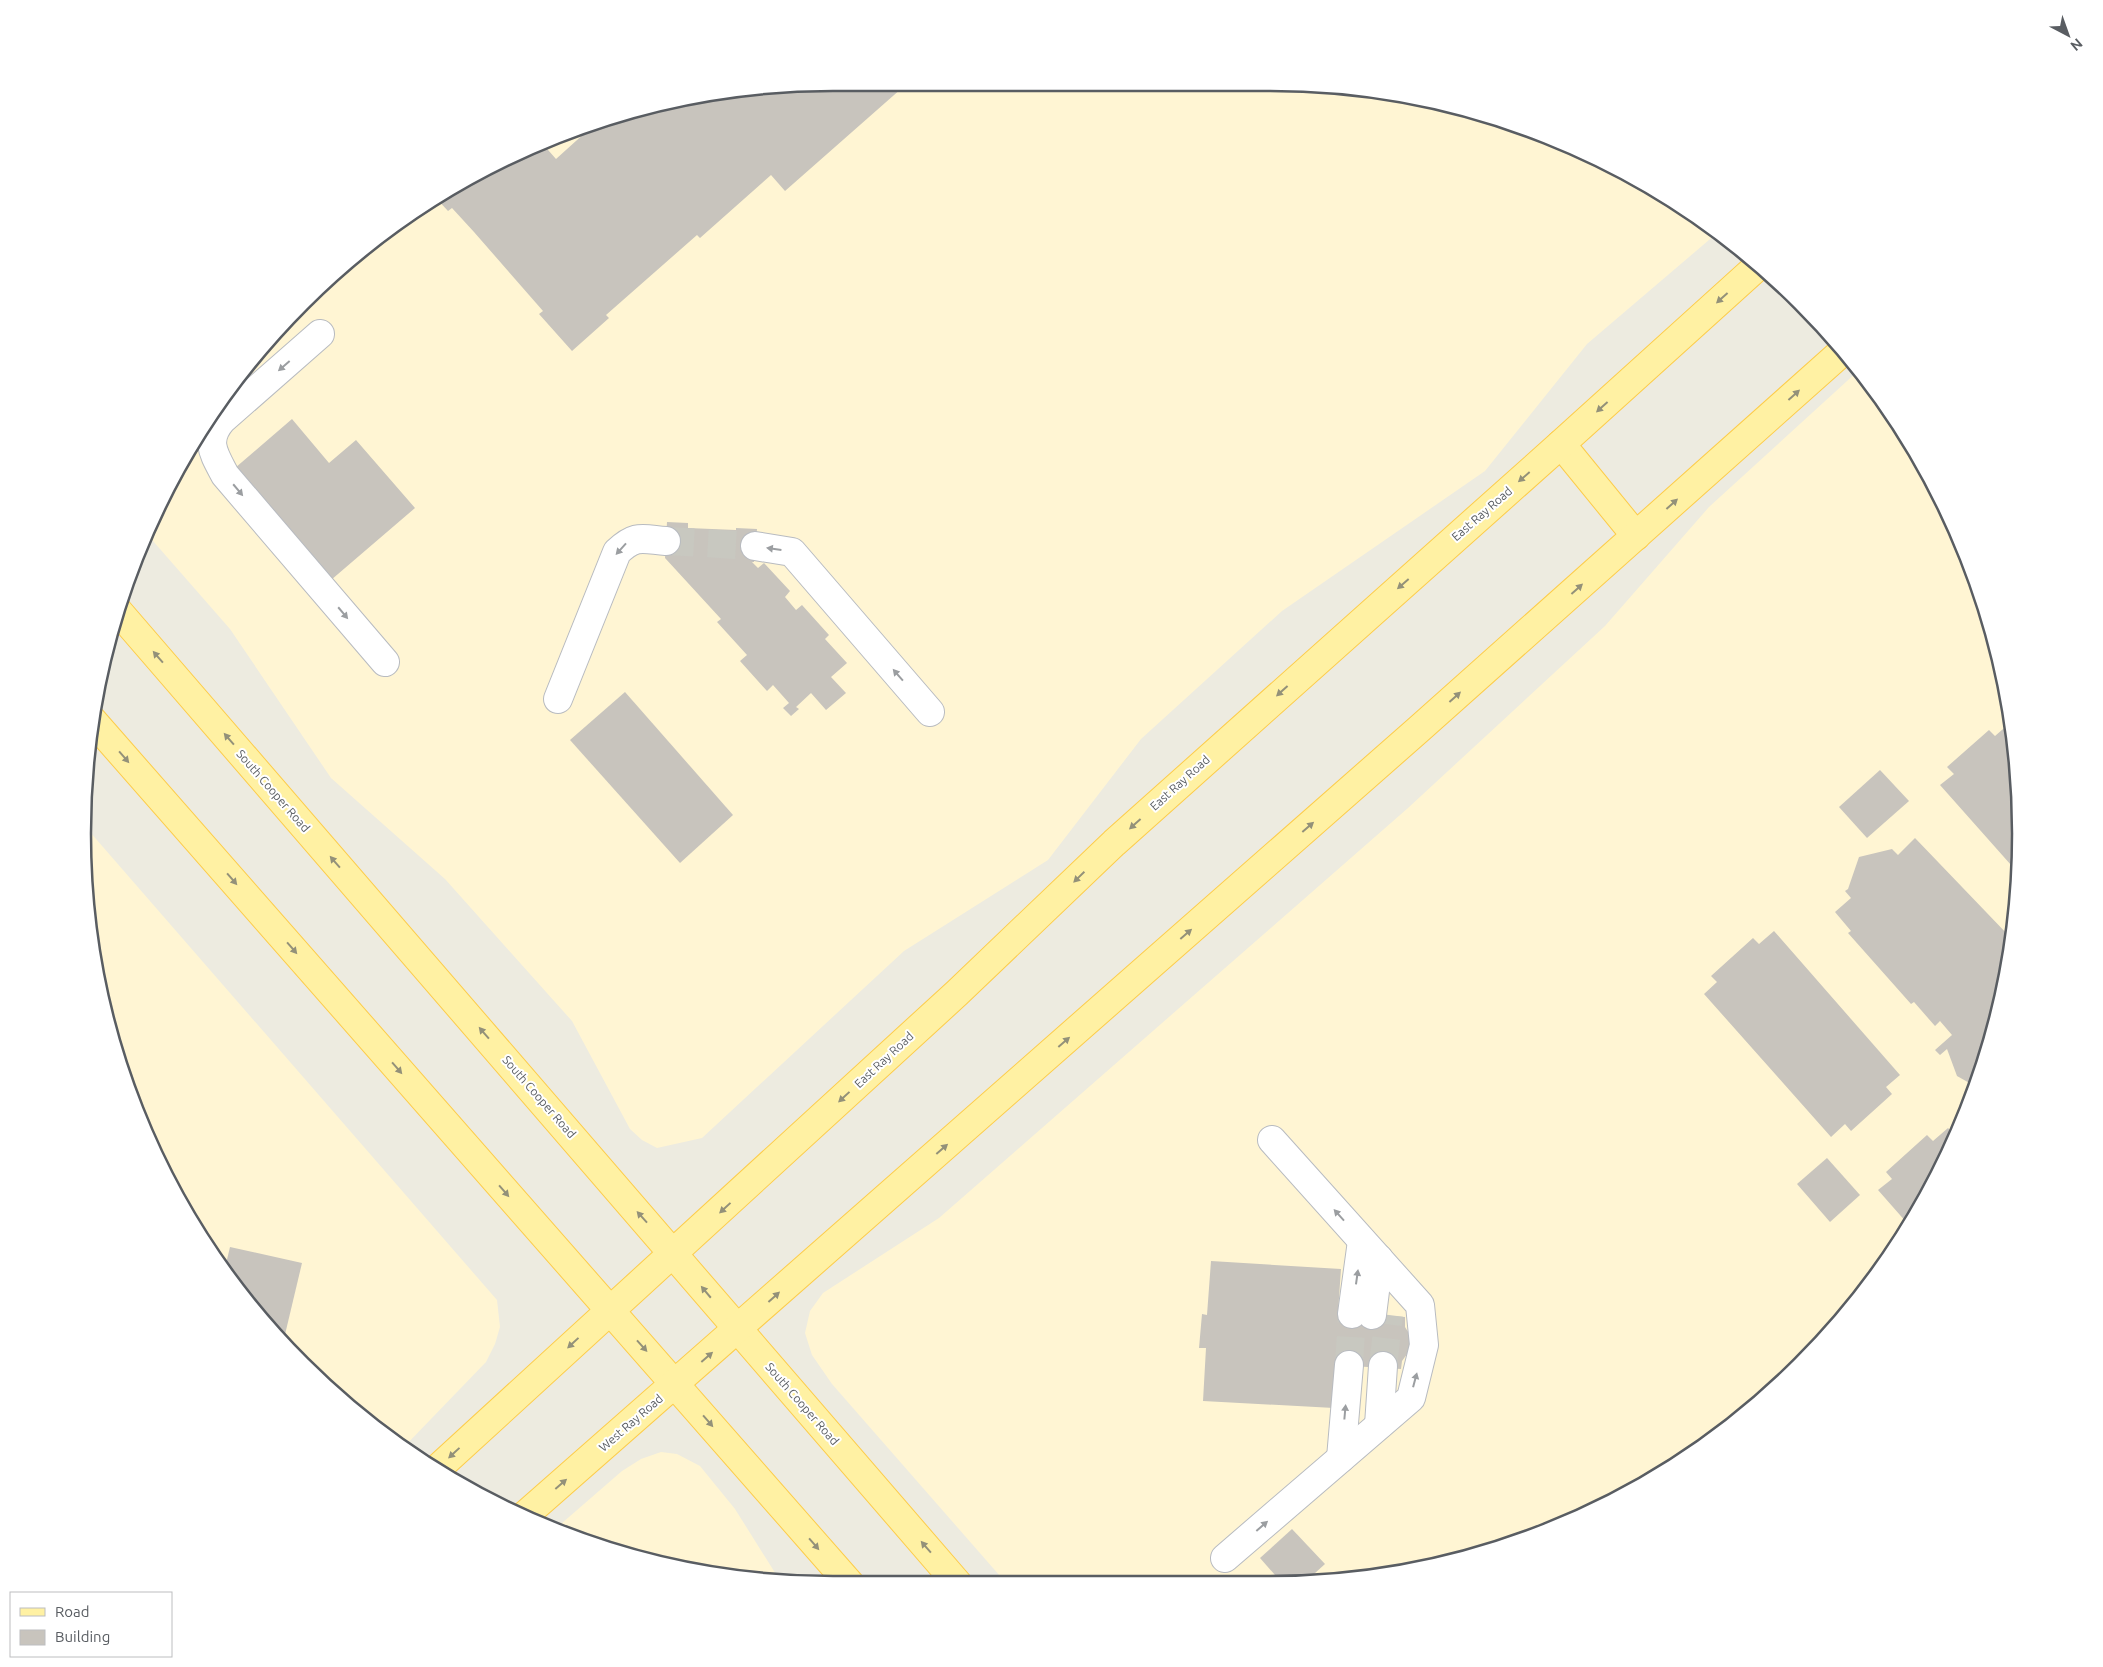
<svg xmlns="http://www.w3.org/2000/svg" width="2103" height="1667" font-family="Ubuntu,sans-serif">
<rect width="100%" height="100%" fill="#edebe0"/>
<g fill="#fff5d3">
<polygon points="1318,84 1416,97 1511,122 1645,183 1716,234 1587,344 1485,471 1282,611 1141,739 1048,860 904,951 702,1138 657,1148 642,1140 630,1129 572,1021 445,879 331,778 230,629 146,533 183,458 238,377 302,303 376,238 458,183 546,140 639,108 735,89"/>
<polygon points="1858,371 1920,458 1981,592 2014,735 2019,882 1995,1028 1943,1165 1865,1290 1765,1398 1645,1484 1511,1545 1416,1570 1319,1583 1007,1584 832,1384 812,1355 805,1333 810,1311 823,1293 939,1218 1408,808 1605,626 1709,507"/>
<polygon points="83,824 497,1300 500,1327 495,1344 486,1362 403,1448 338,1398 269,1329 183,1209 140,1121 108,1028 89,932"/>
<polygon points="661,1452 677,1454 700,1466 735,1509 779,1579 687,1570 554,1530 622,1471 641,1459"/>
</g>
<g fill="#c8c4bd">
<polygon points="902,88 785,191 771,175 700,238 697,235 606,315 609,318 572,351 539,314 543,311 474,232 452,208 448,211 436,198 458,183 541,142 556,159 597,122 639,108 735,89"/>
<polygon points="292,419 329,463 356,440 415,508 331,580 235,468"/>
<polygon points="667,522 688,523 688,528 736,530 736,528 757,529 754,562 752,562 758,568 764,563 790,591 785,597 796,610 802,605 829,635 825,639 847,663 831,677 846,693 826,710 811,693 796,707 799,709 791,716 783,708 789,703 773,685 767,691 740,661 747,655 717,622 721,619 665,558"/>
<polygon points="625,692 733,815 680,863 570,740"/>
<polygon points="2010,723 2014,735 2019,874 1940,785 1954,774 1947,767 1989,730 1995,736"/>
<polygon points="1880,770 1909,801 1867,838 1839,807"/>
<polygon points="1915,838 2010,937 1995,1028 1973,1085 1957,1076 1947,1049 1940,1055 1935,1050 1952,1035 1940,1021 1935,1026 1914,1002 1911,1004 1848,933 1851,931 1835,912 1851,898 1845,891 1848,889 1859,857 1892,849 1898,855"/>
<polygon points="1774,931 1900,1075 1886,1087 1892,1094 1851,1131 1845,1124 1831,1137 1704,994 1717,982 1711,976 1753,938 1759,944"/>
<polygon points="1948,1128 1955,1135 1943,1165 1907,1223 1878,1190 1892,1179 1886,1172 1927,1135 1933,1141"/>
<polygon points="1827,1158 1860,1195 1830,1222 1797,1184"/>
<polygon points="230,1247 302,1263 283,1343 269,1329 225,1268"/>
<polygon points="1211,1261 1341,1269 1338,1312 1405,1317 1405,1327 1415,1343 1402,1361 1401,1369 1335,1365 1334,1408 1203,1401 1206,1348 1199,1348 1202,1314 1207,1315"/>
<polygon points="1292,1529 1325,1564 1304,1583 1282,1583 1260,1558"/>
</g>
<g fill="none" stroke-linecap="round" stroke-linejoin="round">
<g stroke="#c8c8c0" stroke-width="28" stroke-dasharray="28 14" stroke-linecap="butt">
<polyline points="666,541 755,546"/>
<polyline points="1349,1365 1352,1314"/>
<polyline points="1383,1366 1389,1315"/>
</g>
<g stroke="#b8bbc0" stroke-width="30">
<g id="minor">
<path d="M320,334L222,420C204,441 214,454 225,475L385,662"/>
<polyline points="755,546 792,552 930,712"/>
<path d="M558,699L617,552C636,534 642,539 666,541"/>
<polyline points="1352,1314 1362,1241"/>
<polyline points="1372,1315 1379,1259"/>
<polyline points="1379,1425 1383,1366"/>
<polyline points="1341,1458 1349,1365"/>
<polyline points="1225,1558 1411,1398 1424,1345 1420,1305 1272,1140"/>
</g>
</g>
<g stroke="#fdcc49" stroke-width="30">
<g id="major">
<polyline points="1561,444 1636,536"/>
<polyline points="118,611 958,1584"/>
<polyline points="92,720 850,1584"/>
<polyline points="437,1469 957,993 1114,843 1561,444 1759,265"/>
<polyline points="524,1516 1419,729 1843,351"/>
</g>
</g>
<use href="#minor" stroke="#fff" stroke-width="28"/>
<use href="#major" stroke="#fff1a3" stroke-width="28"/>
</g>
<defs><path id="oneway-solid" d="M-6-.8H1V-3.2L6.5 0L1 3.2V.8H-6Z" transform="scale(1.25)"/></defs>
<g fill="#939179">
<use href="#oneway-solid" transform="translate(1722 298) rotate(138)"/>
<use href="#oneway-solid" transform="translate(1794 395) rotate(-42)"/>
<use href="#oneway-solid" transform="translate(1602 407) rotate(138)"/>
<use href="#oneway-solid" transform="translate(1524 477) rotate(139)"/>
<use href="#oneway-solid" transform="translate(1672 504) rotate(-42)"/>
<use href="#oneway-solid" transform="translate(1403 584) rotate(139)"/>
<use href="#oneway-solid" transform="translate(1577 589) rotate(-42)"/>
<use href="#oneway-solid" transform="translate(158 657) rotate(-131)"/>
<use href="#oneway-solid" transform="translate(1282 691) rotate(138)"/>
<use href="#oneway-solid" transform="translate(1455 697) rotate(-42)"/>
<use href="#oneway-solid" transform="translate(229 739) rotate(-131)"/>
<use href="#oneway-solid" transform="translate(124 757) rotate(49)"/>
<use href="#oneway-solid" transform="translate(1135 824) rotate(138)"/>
<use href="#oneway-solid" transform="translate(1308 827) rotate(-41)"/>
<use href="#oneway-solid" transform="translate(335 862) rotate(-131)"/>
<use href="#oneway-solid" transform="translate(1079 877) rotate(136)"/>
<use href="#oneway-solid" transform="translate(232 879) rotate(49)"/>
<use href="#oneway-solid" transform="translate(1186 934) rotate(-41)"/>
<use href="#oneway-solid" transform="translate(292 948) rotate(49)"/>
<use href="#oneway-solid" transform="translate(484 1033) rotate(-131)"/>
<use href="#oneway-solid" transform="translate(1064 1042) rotate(-41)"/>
<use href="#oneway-solid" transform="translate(397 1068) rotate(49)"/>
<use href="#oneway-solid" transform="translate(844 1097) rotate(137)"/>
<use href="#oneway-solid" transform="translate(942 1149) rotate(-41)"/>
<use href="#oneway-solid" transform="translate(504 1191) rotate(49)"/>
<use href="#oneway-solid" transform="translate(725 1208) rotate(137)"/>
<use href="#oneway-solid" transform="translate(642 1217) rotate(-132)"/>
<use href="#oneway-solid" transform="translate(706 1292) rotate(-130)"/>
<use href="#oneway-solid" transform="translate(774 1297) rotate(-42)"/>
<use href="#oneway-solid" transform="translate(573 1343) rotate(137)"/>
<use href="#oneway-solid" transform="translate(642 1346) rotate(48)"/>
<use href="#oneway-solid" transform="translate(707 1357) rotate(-41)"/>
<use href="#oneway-solid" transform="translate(708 1421) rotate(49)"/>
<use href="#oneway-solid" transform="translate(454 1453) rotate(137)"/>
<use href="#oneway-solid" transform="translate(561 1484) rotate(-41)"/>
<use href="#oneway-solid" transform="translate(814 1544) rotate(49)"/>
<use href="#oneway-solid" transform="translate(926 1547) rotate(-131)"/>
</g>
<g fill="#9b9ea1">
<use href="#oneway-solid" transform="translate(284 366) rotate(139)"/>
<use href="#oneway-solid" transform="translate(238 490) rotate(50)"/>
<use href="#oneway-solid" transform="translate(621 549) rotate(132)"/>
<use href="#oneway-solid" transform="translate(774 549) rotate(-172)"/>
<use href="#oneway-solid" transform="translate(343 613) rotate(50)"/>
<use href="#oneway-solid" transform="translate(898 675) rotate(-131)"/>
<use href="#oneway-solid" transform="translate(1339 1215) rotate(-132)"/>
<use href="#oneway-solid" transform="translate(1357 1277) rotate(-82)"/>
<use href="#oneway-solid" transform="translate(1415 1380) rotate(-75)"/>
<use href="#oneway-solid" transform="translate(1345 1412) rotate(-85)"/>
<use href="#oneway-solid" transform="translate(1262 1526) rotate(-41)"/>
</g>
<g text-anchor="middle" stroke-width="4" stroke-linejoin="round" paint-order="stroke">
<g font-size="12" fill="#595d62" stroke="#fff">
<text transform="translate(1482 514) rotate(-41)" y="4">East Ray Road</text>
<text transform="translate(1180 783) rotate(-42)" y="4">East Ray Road</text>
<text transform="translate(273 791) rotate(49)" y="4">South Cooper Road</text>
<text transform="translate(884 1060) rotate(-43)" y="4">East Ray Road</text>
<text transform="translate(539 1097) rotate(49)" y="4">South Cooper Road</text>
<text transform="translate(802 1404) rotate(49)" y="4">South Cooper Road</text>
<text transform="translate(631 1423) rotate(-41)" y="4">West Ray Road</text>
</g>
</g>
<path d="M0 0H2103V1667H0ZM833 91H1270A742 742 0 0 1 2012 833V834A742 742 0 0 1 1270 1576H833A742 742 0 0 1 91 834V833A742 742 0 0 1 833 91Z" fill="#fff" fill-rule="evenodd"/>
<path fill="none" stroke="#595d62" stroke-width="2.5" d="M833 91H1270A742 742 0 0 1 2012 833V834A742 742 0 0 1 1270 1576H833A742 742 0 0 1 91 834V833A742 742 0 0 1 833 91Z"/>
<rect x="10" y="1592" width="162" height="65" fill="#ffffff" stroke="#bdbec0"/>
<rect x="20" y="1608" width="25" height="8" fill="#fff1a3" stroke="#bdbec0"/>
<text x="55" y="1617" font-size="15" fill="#595d62">Road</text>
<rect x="20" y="1630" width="25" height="15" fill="#c8c4bd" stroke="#bdbec0"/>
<text x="55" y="1642" font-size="15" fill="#595d62">Building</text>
<g transform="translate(2068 35) rotate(139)" stroke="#ffffff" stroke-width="4" paint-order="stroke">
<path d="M0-4L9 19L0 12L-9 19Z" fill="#595d62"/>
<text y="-8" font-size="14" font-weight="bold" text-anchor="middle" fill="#595d62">N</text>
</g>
</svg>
